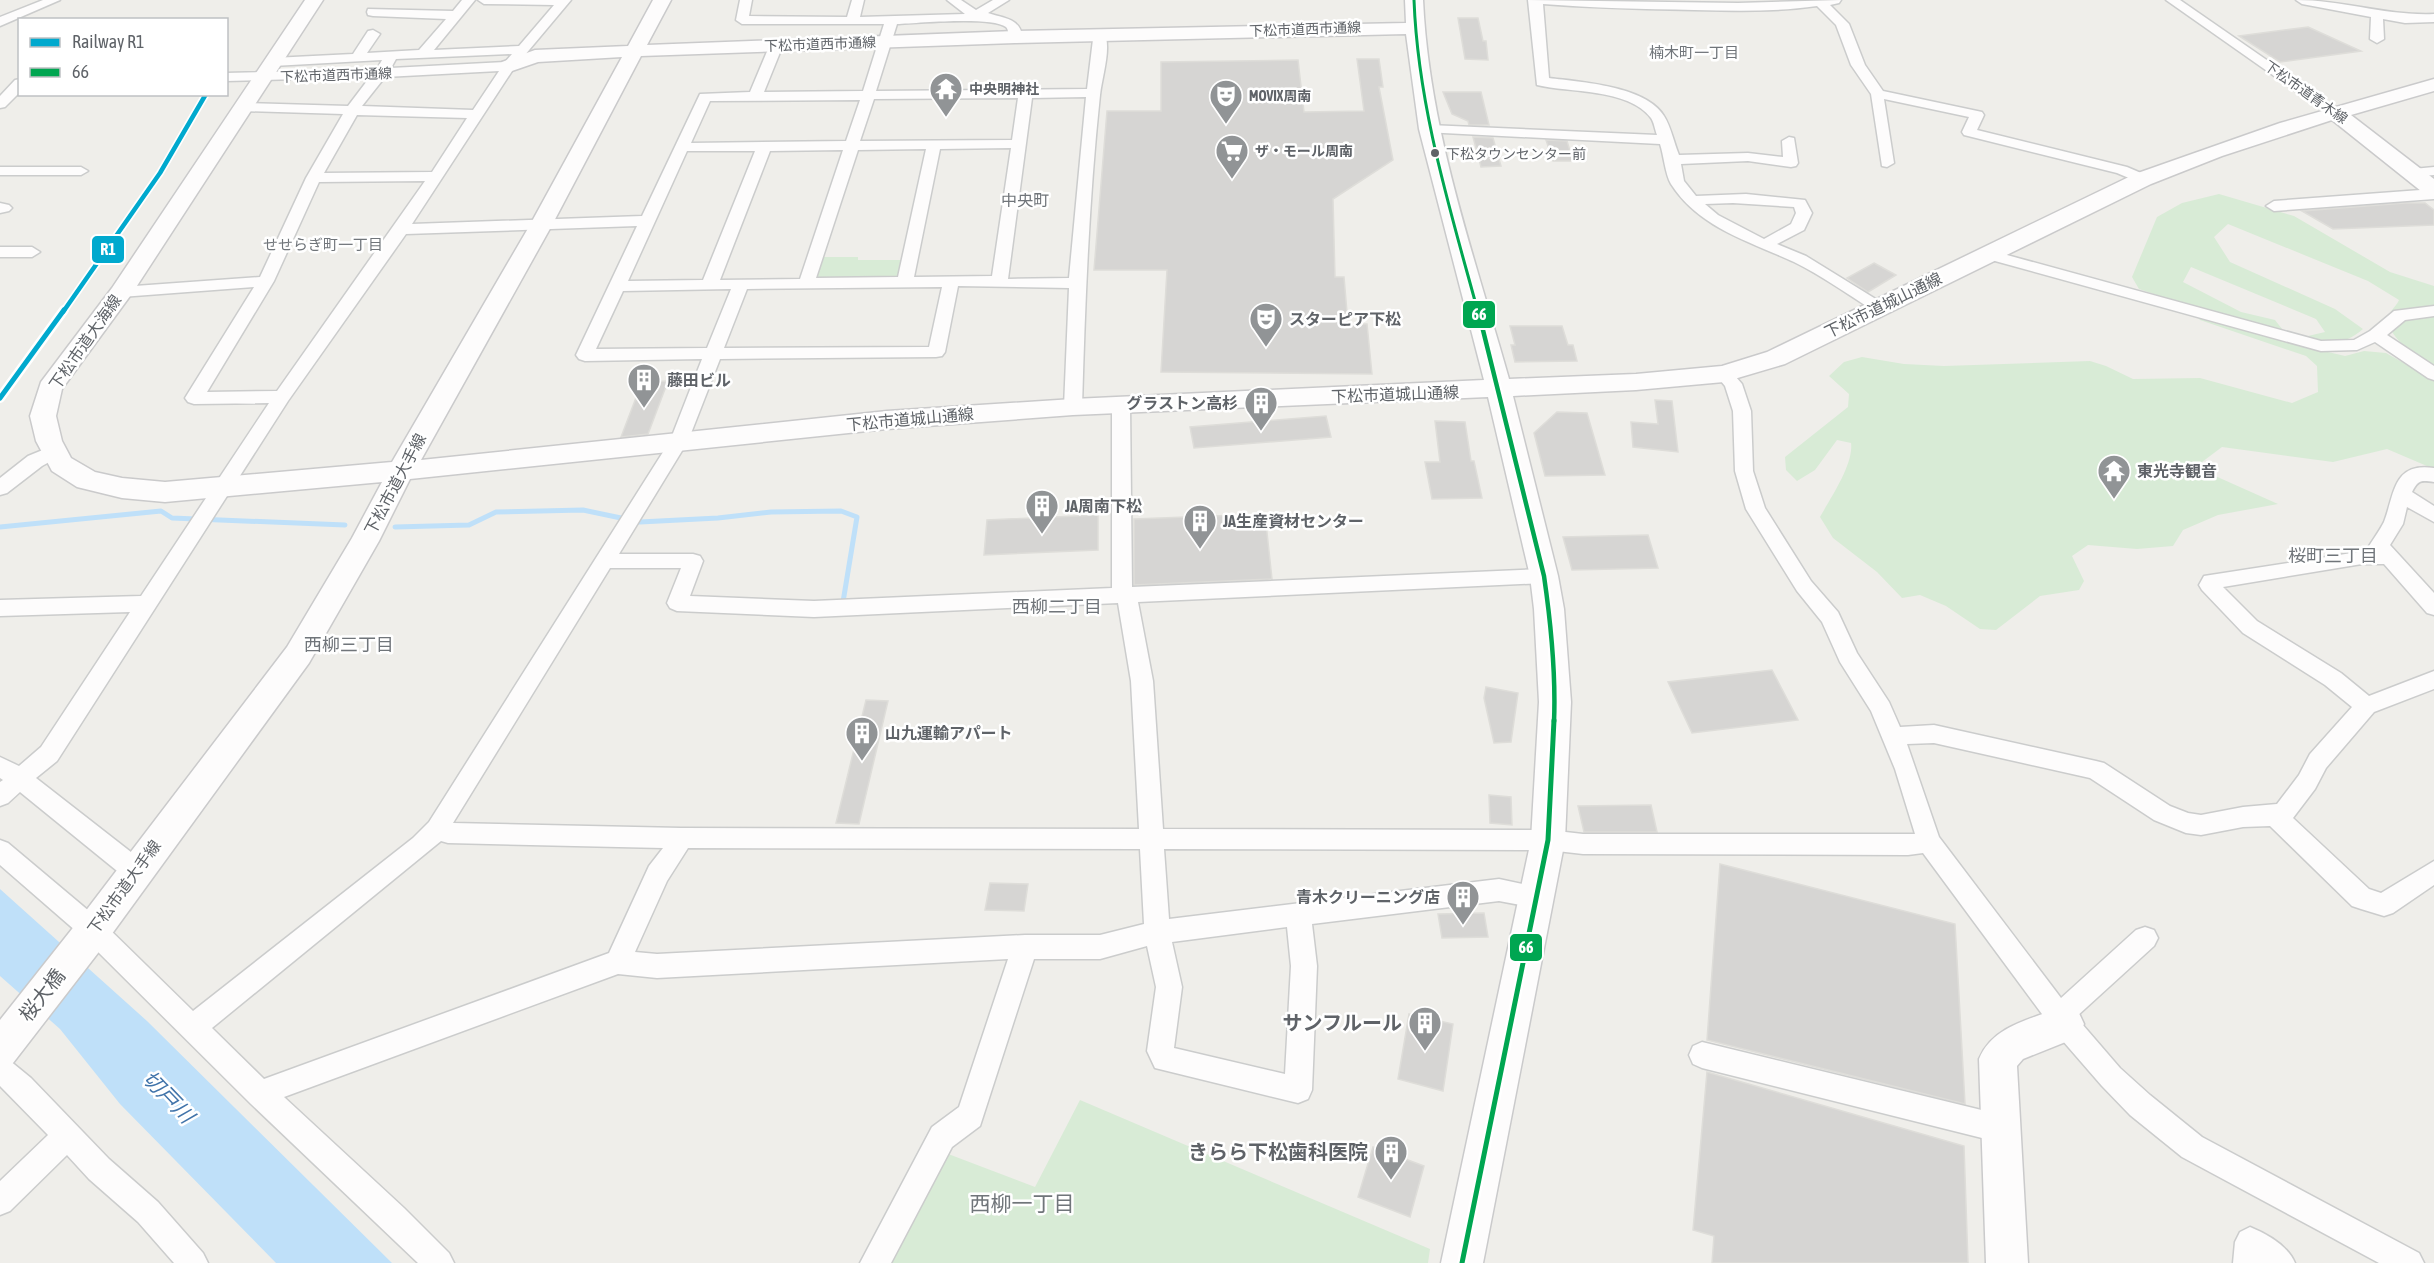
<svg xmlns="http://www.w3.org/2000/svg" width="2434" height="1263" font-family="'Asap Condensed','Noto Sans JP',sans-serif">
<rect width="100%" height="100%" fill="#efeeea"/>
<g fill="#d8ebd6">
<path d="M2219,194L2294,216L2390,272L2434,286V368C2420,359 2383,335 2389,316C2390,311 2397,305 2399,300L2368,281L2228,224L2214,237L2230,262L2335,309L2363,329C2344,345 2330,345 2308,336L2325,332L2316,319L2191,267L2183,282L2241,312L2275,320L2294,344L2345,356L2364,351L2386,353L2434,380V469L2387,449L2333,462L2222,447L2202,462L2213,475L2278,504L2218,515L2183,530L2173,546L2137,549L2088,545L2072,556L2084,581L2079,590L2040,596L1996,630L1980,629L1946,606L1920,595L1902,598L1877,572L1833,538L1820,517C1830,499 1854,464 1851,443L1837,440L1815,470L1797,481L1786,470L1785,457L1848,407L1849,394L1829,376L1844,362L1862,357L1904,364L1944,366L2090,361L2106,366L2133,379L2200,378L2292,403L2318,392L2317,366L2306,356L2200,320L2184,304L2139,289L2132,277L2157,217L2182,203Z"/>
<polygon points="822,257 858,257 858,260 903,260 899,279 816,280"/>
<polygon points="1080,1100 1430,1249 1428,1263 880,1263 943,1152 1035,1187"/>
</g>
<polygon fill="#bfe0f9" points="0,889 147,1021 392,1263 276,1263 120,1104 60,1029 0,976"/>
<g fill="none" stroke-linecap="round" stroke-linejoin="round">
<g stroke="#bfe0f9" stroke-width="5">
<polyline points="0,527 161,511 172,518 345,525"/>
<polyline points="395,527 469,525 496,512 583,510 640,522 718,518 771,512 841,511 857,517 843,602 846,602"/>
</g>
</g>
<g fill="#d6d5d3" stroke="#deddd9" stroke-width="1.5">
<polygon points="1458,18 1478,18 1483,41 1486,41 1488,60 1465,59"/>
<polygon points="2308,27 2361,51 2280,62 2239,36"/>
<polygon points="1357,59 1379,59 1383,87 1379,87 1393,160 1333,199 1335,277 1344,277 1348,324 1367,324 1372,374 1161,372 1167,270 1094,270 1107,111 1161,111 1161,62 1298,60 1304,112 1364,111"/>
<polygon points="1443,92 1481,92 1489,125 1469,125 1468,121 1452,114"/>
<polygon points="1473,137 1493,138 1501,166 1481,167"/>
<polygon points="1546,140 1567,141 1573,161 1553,161"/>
<polygon points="2405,203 2425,203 2434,210 2434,225 2333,229 2302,211"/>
<polygon points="1874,263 1896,275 1868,292 1847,278"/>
<polygon points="1510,326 1562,326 1568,345 1573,345 1577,361 1515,362 1511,345 1515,345"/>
<polygon points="668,381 648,434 621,437 642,382"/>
<polygon points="1655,400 1672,401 1678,452 1633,447 1631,422 1658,424"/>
<polygon points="1557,412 1587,413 1605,475 1545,476 1534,433"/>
<polygon points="1326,416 1331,437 1194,448 1190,427"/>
<polygon points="1435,421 1465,422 1471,461 1474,461 1482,498 1432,499 1425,462 1440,462"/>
<polygon points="1265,514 1272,579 1134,585 1134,519"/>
<polygon points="1098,515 1098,550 984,555 987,520"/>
<polygon points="1648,535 1658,568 1572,570 1563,537"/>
<polygon points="1772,670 1798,720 1692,733 1668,682"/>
<polygon points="1486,687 1518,693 1511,742 1494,743 1484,698"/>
<polygon points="866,700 888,701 859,824 836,823"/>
<polygon points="1489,795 1511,797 1512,825 1490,823"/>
<polygon points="1651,805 1657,832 1584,832 1578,806"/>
<polygon points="1720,864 1955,924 1965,1104 1707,1040"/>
<polygon points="990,883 1028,884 1024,911 985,910"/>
<polygon points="1484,913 1488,937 1442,938 1438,914"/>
<polygon points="1409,1014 1453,1024 1443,1091 1398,1079"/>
<polygon points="1707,1072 1964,1146 1968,1263 1712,1263 1714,1236 1693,1230"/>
<polygon points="1373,1147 1424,1166 1410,1217 1358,1197"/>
</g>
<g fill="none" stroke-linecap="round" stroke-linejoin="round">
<g stroke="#cbcccc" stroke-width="3">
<g id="street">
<polygon points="43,0 60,0 0,26 0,17"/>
<path d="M462,0H475L434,50L519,46L554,5L484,4L478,0H571L514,68L412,224L642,216L700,94L750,92L771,42L776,41L783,45L764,92L863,91L884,24H742L736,20L740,0H752L749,16L847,17L852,0H864L860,17L965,14L947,0H961L976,10L993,0H1009L988,13C1002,18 1021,18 1022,37L1015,41L1010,40C1008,36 1009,30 1006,27C992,16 917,23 897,24L876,91L1087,89L1094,31H1104C1112,48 1102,76 1100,95C1089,198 1085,303 1082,407L1079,411H1067L1064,407L1069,288L958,286L945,352L942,356L936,357L720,359L688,441L619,554H693L700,556L703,561L690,596L814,601L1112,588V405L1115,401H1127L1130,405L1132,587L1544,569L1551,571L1554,576L1551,581L1544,583L1138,602L1153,681L1163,829L1548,830L1583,834H1915L1895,769L1871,711L1840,662L1822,622L1797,591L1746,509L1735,471L1733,411L1725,386L1715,374L1718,370H1730L1742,384L1751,411L1753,471L1765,508L1811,581L1838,612L1857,653L1889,702L1900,727L1934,725L2096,761L2104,763L2170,806L2188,813L2201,815L2243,807L2277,804L2299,775L2310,754L2352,707L2325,685L2243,633L2202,590L2199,585L2204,576L2371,550L2369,546C2374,538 2380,530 2384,522C2395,493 2393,462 2434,468V482C2421,480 2418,480 2412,492L2434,506V522L2407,507L2403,524L2390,545L2434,593V615L2427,613L2384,564H2362L2223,587L2257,621L2341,673L2369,696L2434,671V689L2374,712L2326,768L2315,789L2293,818L2369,889L2381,893L2434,861V885L2393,913L2384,916L2361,909L2352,906L2270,826L2243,827L2201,835L2186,833L2154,820L2090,778L1934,743L1907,744L1939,837L2061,998L2136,930L2145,927L2154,930L2158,938L2154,946L2076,1017L2120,1068L2150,1095L2202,1137L2419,1253L2424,1263H2379L2182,1157L2130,1115L2102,1086L2056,1033L1923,853L1908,855L1583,854L1548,850L1164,849L1169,919L1499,879L1545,889L1548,897L1545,905L1536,908L1499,901L1312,924L1317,966L1312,1090L1308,1099L1298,1103L1155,1068L1147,1051L1156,987L1147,946L1100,959H1034L980,1126L952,1147L891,1263H860L932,1127L959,1107L1008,959L657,978L618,974L284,1097L404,1208L449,1253L454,1263H418L251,1104L84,938L0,865V840L8,843L102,922L193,1011L413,838L429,822L670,441L702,359L585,361L579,359L576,355L637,226L406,234L288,401L57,761L36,778L145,863L148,871L145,879L136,882L127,879L20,792L8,803L0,806V782L3,780L0,778V757L19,766L41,747L130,612L0,616V600L141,596L269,403L194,404L188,402L185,398L254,287L121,297L113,292L121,287L260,277L306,178L343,114L242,111L235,107L242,103L348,106L370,77L226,81V73L377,69L382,60L273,66L266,62L273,58L353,54L368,31L373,30L380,34L367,53L419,50L446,19L373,16L368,15L367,12L368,9L453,11ZM512,54L505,62L391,68L396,59ZM499,71L473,110L362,106L385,77ZM1086,97L1069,278L1008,279L1032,98ZM1018,98L1012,140L860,141L874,99ZM860,100L846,141L691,143L710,101ZM357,115L467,118L432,172L324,173ZM1011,148L992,276L914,277L940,149ZM926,149L898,277L816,278L858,150ZM843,150L800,279L720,280L770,151ZM687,151H755L703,280L628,281ZM425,181L277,391L207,392L274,281L319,182ZM942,287L929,347L724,348L747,289ZM731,289L707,348L596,349L623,291ZM610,568H681L667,603L670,608L677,611L814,617L1118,603L1131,681L1139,829L681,828L453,823ZM441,841L448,843L663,848L649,866L609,953L264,1079L212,1028ZM688,848L1140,849L1144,924L1100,935H1025L657,954L635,952L667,881ZM1287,927L1291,966L1285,1074L1174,1048L1182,987L1172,942Z"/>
<path d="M1528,0L1738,3L1841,0L1839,3L1830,5L1849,24L1865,65L1883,91L1982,112L1984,115L1977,130L2127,167L2148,176L2151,179L2143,184L2117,173L1964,135L1962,132L1969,117L1884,99L1894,163L1887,167L1882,166L1871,94L1851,65L1836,25L1817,6C1776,12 1735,11 1694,10C1643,9 1593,8 1543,4L1549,78C1581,82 1646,86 1664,116C1671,127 1674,143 1679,155L1748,153L1783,157L1782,141L1789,137L1794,138L1798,163L1796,166L1791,167L1748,161L1681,164L1684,181L1696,196L1746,194L1805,200L1812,213L1804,230L1777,244L1806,256L1887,306L1885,310H1873C1847,294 1821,275 1794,262C1749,241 1699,228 1671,184C1665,174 1664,156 1660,144L1424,132L1422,129L1429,125L1657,135C1655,130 1654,122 1651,118C1628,88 1569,93 1537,85ZM1733,203L1794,207L1796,213L1791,224L1764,239L1718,215L1705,204Z"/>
<polygon points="2166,0 2180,0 2343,113 2336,117 2331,116"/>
<path d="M2296,0C2343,0 2386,16 2434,14V22L2405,23L2383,19L2384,39L2377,43L2370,39L2371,17L2302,4Z"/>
<polygon points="20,79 20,92 5,107 0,108 0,96 15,80"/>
<polygon points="0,167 81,167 88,171 81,175 0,175"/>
<polygon points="2434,167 2434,175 2413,177 2406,173 2413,169"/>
<polygon points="2434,189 2434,199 2274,211 2266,206 2274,201"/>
<polygon points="0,203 9,205 12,208 9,211 0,213"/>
<polygon points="0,247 32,247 40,252 32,257 0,257"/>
<polygon points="1990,247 2007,255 2321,341 2354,340 2370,331 2394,311 2434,306 2434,316 2405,320 2387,335 2434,366 2434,380 2428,378 2375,342 2357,350 2321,351 1995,261 1982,252"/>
<polygon points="55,445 62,447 64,451 62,455 42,466 7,493 0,495 0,478 28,456"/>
<polygon points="1702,1042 2002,1115 2012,1119 2016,1129 2012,1139 2002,1143 1702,1068 1693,1064 1689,1055 1693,1046"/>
<polygon points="0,1056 9,1060 31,1078 109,1159 158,1202 203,1253 208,1263 174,1263 138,1222 89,1179 67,1155 10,1211 0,1215 0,1181 48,1135 0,1086"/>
<path d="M2250,1227C2267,1234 2288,1246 2295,1263H2233L2235,1242L2240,1232Z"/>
</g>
</g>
<g stroke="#cacacb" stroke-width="3">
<g id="secondary">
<path d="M305,0H323L133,292L62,389L56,416L62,441L71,458L95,472L122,478L165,482L392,462L530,225L622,57L538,62L509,72L502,70L499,66L502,62L535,50L628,46L653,0H671L647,45L1015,31L1406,23L1405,0H1423C1429,130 1474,255 1509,379L1636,374L1722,366L1767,352L2135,174L2280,123L2434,79V91L2351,115L2434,179V197L2426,195L2332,120L2222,156L2151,184L1785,364L1724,382L1636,390L1513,396L1558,576L1564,609L1571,702L1565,840L1483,1263H1441L1531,840L1539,702L1534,609L1530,576L1488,397L1073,415L887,429L410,479L379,541L309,663L98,953L13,1063L0,1068V1020L72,929L287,647L352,538L382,482L165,502L122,498L77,487L52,471L36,441L30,416L41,382L112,288ZM1406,34L1419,129L1484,380L1073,399L887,411L421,460L552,225L641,56L1015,43Z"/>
<path d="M2065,1006L2078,1011L2084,1024L2078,1037L2023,1059L2017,1066L2028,1263H1986L1979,1059C1993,1025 2032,1019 2065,1006Z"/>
</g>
</g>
<use href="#street" fill="#fdfcfc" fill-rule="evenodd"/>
<use href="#secondary" fill="#fdfcfc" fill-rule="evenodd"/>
<g stroke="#fff" stroke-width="6">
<path id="bus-1-far2" d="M1414,0C1418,107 1450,209 1478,312"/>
</g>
<g stroke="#fff" stroke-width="9">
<path id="bus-1-far1" d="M1478,310L1544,576C1551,624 1556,674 1554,722"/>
</g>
<g stroke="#fff" stroke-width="10">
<polyline id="bus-1" points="1462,1263 1548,840 1554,720"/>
</g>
<use href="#bus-1-far2" stroke="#00a651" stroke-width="3"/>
<use href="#bus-1-far1" stroke="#00a651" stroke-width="4.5"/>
<use href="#bus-1" stroke="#00a651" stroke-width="5"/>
<g stroke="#fff" stroke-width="8">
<polyline id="rail-1-far1" points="63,312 160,173 206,94"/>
</g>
<g stroke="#fff" stroke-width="10">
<polyline id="rail-1" points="0,398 64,310"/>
</g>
<use href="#rail-1-far1" stroke="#00a9ce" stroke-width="4.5"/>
<use href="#rail-1" stroke="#00a9ce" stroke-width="5"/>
</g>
<defs>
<g id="temple-pin" transform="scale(1.725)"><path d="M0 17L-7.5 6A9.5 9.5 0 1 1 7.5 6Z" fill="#919496" stroke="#fff"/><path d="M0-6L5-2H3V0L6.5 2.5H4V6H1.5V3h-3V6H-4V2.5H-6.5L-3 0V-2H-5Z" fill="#fff"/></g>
<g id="theatre-pin" transform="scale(1.725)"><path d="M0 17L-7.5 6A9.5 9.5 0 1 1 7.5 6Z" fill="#919496" stroke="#fff"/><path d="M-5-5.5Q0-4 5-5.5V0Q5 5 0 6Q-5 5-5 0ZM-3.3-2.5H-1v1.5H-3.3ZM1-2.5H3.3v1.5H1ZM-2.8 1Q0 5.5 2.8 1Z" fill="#fff"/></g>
<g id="supermarket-pin" transform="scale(1.725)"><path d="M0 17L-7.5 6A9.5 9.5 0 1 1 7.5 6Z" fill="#919496" stroke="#fff"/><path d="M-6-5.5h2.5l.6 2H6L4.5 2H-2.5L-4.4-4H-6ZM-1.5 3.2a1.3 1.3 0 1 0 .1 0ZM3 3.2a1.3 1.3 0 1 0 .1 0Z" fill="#fff"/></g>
<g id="building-pin" transform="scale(1.725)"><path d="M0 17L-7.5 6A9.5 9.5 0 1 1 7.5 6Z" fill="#919496" stroke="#fff"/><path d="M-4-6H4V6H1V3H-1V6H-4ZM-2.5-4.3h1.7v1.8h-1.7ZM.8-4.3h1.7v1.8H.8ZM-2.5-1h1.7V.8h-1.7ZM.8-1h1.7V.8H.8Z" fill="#fff"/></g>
</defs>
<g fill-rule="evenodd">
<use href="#temple-pin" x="946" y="89"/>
<use href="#theatre-pin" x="1226" y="96"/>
<use href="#supermarket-pin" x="1232" y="151"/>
<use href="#theatre-pin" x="1266" y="319"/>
<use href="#building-pin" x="644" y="380"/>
<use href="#building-pin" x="1261" y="403"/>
<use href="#temple-pin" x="2114" y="471"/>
<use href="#building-pin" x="1042" y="506"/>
<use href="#building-pin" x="1200" y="521"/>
<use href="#building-pin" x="862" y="733"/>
<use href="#building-pin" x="1463" y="897"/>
<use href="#building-pin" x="1425" y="1023"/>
<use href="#building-pin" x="1391" y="1152"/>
</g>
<circle fill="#5f6368" stroke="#fff" stroke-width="2" cx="1435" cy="153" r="5"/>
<g text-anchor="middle" stroke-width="5" stroke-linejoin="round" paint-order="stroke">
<g font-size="14" fill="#5f6368" stroke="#fff">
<text transform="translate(1305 29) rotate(-2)" y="5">下松市道西市通線</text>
<text transform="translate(820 44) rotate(-2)" y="5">下松市道西市通線</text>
<text transform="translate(336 75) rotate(-2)" y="5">下松市道西市通線</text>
<text transform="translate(2306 92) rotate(35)" y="5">下松市道青木線</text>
</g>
<g font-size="14" font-weight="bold" fill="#5f6368" stroke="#fff" text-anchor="start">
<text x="969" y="94">中央明神社</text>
<text x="1249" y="101">MOVIX周南</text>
<text x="1255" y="156">ザ・モール周南</text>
</g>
<g font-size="14" fill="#5f6368" stroke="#fff" text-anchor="start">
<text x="1446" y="159">下松タウンセンター前</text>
</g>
<g font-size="15" fill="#70757a" stroke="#fff">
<text x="1694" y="58">楠木町一丁目</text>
<text x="323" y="250">せせらぎ町一丁目</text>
</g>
<g font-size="16" fill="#70757a" stroke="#fff">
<text x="1025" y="206">中央町</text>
</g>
<g font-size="16" fill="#5f6368" stroke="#fff">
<text transform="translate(1883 305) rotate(-26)" y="6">下松市道城山通線</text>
<text transform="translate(85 342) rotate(-55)" y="6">下松市道大海線</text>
<text transform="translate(1395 394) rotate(-2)" y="6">下松市道城山通線</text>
<text transform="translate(910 419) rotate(-5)" y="6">下松市道城山通線</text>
<text transform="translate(395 484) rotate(-62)" y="6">下松市道大手線</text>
<text transform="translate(124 887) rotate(-54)" y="6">下松市道大手線</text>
</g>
<g font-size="16" font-weight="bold" fill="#5f6368" stroke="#fff" text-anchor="start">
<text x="1289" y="325">スターピア下松</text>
<text x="667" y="386">藤田ビル</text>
<text x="1238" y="409" text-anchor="end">グラストン高杉</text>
<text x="2137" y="477">東光寺観音</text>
<text x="1065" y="512">JA周南下松</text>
<text x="1223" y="527">JA生産資材センター</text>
<text x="885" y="739">山九運輸アパート</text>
<text x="1440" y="903" text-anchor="end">青木クリーニング店</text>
</g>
<g font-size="18" fill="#70757a" stroke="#fff">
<text x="2333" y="562">桜町三丁目</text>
<text x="1057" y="613">西柳二丁目</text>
<text x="349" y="651">西柳三丁目</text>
</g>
<g font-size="20" fill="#5f6368" stroke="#fff">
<text transform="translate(42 995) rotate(-52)" y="7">桜大橋</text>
</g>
<g font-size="20" font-weight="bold" fill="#5f6368" stroke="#fff" text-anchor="end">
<text x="1402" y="1030">サンフルール</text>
<text x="1368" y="1159">きらら下松歯科医院</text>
</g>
<g font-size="21" font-style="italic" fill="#4174aa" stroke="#fff">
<text transform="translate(168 1097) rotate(46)" y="7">切戸川</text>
</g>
<g font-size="21" fill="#70757a" stroke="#fff">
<text x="1022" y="1211">西柳一丁目</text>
</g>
</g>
<g stroke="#fff" stroke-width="2">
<rect x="91" y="235" width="34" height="29" rx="6" fill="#00a9ce"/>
<rect x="1462" y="300" width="34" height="29" rx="6" fill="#00a651"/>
<rect x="1509" y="933" width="34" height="29" rx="6" fill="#00a651"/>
</g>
<g font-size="16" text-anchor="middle" font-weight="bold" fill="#fff">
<text x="108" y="255">R1</text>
<text x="1479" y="320">66</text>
<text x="1526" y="953">66</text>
</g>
<rect x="18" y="18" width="210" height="78" fill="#ffffff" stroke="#bfc1c3" stroke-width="1.5"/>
<rect x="30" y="38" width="30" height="9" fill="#00a9ce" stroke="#bfc1c3" stroke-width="1.5"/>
<text x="72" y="48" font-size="18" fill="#5f6368">Railway R1</text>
<rect x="30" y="68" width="30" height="9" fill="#00a651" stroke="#bfc1c3" stroke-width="1.5"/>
<text x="72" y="78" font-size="18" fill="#5f6368">66</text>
</svg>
